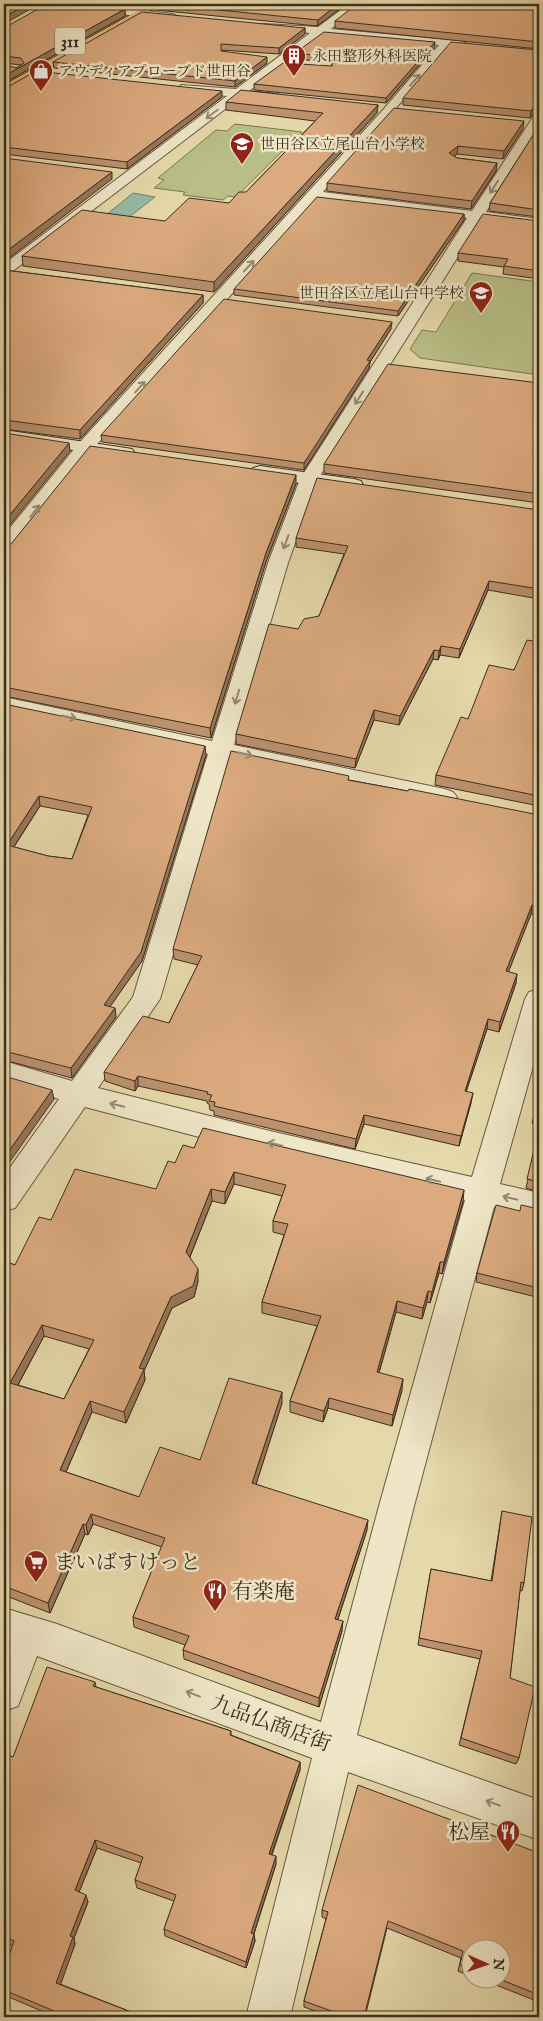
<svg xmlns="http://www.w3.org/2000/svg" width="543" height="2021" font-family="'IM FELL English','Noto Serif JP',serif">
<rect width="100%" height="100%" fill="#e5d8a9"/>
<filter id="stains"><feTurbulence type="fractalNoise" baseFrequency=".004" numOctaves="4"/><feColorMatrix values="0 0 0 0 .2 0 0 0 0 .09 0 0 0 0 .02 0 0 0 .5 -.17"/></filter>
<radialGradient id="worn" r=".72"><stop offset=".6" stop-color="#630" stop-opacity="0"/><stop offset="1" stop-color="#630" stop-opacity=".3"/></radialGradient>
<g fill="#b8be85" stroke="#7a7653">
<polygon points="235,124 302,132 236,197 228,196 223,200 183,195 185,192 154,188 164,180 158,178 216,130 227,131"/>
<polygon points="472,273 539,282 539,375 420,358 410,349 422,330 436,332"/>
</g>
<polygon fill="#96baa5" stroke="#728270" points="133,193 155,197 128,218 106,215"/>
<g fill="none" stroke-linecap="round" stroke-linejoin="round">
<g stroke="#665843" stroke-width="2">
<g id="street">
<polygon points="55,4 86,4 172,14 178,17 172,20 60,7"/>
<polygon points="349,4 361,4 331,29 461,41 467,44 461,47 450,46 323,192 472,211 533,117 539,113 539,127 486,212 539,219 539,227 481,220 318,479 288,563 234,745 445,789 453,792 457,797 453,802 445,805 230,759 160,999 98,1088 270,1131 472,1177 525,999 529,992 539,989 539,1045 500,1184 539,1193 539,1217 494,1207 414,1506 357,1735 539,1800 539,1840 348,1772 290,2017 246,2017 312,1758 37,1656 18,1706 4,1711 4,1608 57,1624 321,1722 379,1506 465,1200 203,1138 85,1107 15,1208 4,1211 4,1176 59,1099 4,1083 4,1061 72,1081 133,997 208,754 4,711 4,697 212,741 268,563 300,479 467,218 316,200 91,451 11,552 4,554 4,535 79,443 382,111 439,45 323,35 249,91 278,94 280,97 278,100 241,97 9,274 4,276 4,264 227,96 185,92 181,91 179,88 181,85 236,89 310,33 267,29 263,28 263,24 318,27"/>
</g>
</g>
<g stroke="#3c2e21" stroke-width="2">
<g id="secondary">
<polygon points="4,430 126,448 132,449 135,453 132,457 126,458 4,440"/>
<polygon points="260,466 354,479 361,481 363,485 361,489 354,491 253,476 251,472 253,468"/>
</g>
</g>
<g stroke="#3c2e21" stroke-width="2">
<polygon id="primary" points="150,4 162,4 4,94 4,85"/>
</g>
<use href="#street" fill="#eee6c7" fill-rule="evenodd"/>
<use href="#secondary" fill="#eee6c7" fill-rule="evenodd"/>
<use href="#primary" fill="#e2bc74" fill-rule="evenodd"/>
</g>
<g fill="#bc926d" stroke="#3c2e21" fill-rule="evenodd">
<polygon points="100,4 147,4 139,8"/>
<polygon points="156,4 346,4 317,26 156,10"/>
<polygon points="539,4 539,49 335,28 335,21"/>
<polygon points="125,9 125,16 4,83 4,65 16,68 21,65 4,63 4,28"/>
<polygon points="305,28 305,34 279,54 221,50 221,51 267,63 235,87 54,68 53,62"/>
<polygon points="434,48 386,103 254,90 254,84 332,66 331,62 295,59 295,53"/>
<polygon points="539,50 539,113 535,112 530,118 403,105 403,98"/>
<polygon points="4,89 222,97 127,169 4,154"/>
<polygon points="226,102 378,105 377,113 214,292 23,266 22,256 165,221 229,203 246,192 315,121 226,110"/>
<polygon points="539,126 539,217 489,211 490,203"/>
<polygon points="523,129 503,159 457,154 454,156 457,158 497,163 496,171 471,209 327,191 327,183"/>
<polygon points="464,214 464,220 398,316 234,295 234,289"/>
<polygon points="539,221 539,279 503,274 504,267 458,261 458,253"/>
<polygon points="4,270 203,295 203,303 80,439 4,429"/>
<polygon points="391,329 370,362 369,368 304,470 102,442 101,435"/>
<polygon points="539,383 539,503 324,473 324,464"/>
<polygon points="296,484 266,562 211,738 4,696 4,546"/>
<polygon points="539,510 539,599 488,590 459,658 440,655 438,660 433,659 399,725 374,720 355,768 236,744 236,734 298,629 319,616 344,554 296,547 296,538"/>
<polygon points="539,642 539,806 435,785 436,775 468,719"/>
<path d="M4,704L206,755L142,961L110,1006L116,1017L72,1078L4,1060ZM40,806L88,815L72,859L48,856L14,847Z"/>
<polygon points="349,780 539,816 539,916 531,914 508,972 516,983 499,1032 487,1029 466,1092 471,1103 459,1146 364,1124 355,1149 214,1115 214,1111 210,1110 209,1104 207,1103 207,1101 138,1086 135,1091 105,1081 104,1072 169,1023 198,965 174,959 173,949"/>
<polygon points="539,1095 539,1124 532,1123"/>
<polygon points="539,1129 539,1192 526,1188"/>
<path d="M194,1148L463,1202L442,1274L439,1273L430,1303L427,1302L422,1319L396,1312L379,1373L402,1390L392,1426L328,1408L323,1422L290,1412V1401L317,1326L262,1313V1302L284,1235L273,1232V1221L282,1196L234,1184L225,1204L212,1201L190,1257L198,1281L194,1297L172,1308L144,1371L145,1380L126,1423L92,1412L66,1472L139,1497L200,1460L282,1403L256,1484L367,1530L338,1619L342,1631L319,1707L184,1659L183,1650L185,1645L134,1627L133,1617L162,1547L93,1524L88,1535L85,1534L50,1613L4,1595V1261L15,1265L51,1220L156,1189L175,1163ZM44,1336L89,1349L64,1399L18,1385Z"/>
<polygon points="520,1211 539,1282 536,1297 476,1282 477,1273"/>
<polygon points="502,1511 524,1583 522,1591 520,1590 510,1678 519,1758 516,1764 459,1745 480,1659 418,1645 431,1569 491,1581"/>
<polygon points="95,1682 96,1687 231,1731 231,1735 300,1762 300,1770 272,1855 276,1864 254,1934 255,1941 246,1968 165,1936 164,1929 174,1901 137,1888 135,1880 141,1863 97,1848 79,1892 88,1902 74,1938 75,1944 60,1984 144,2017 51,2015 4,1995 4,1971 13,1946 4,1942 4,1754 13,1757"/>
<polygon points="539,1853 539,2002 478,1978 500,1978 470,1948 470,1976 458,1971 461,1958 387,1928 365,2017 332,2017 304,2007 304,2001 326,1919 322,1917 322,1910"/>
</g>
<g fill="#997759" stroke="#3c2e21">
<polygon points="28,4 39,4 4,24 4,17"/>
<polygon points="139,4 147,4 139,8"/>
<polygon points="338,4 346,4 317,26 318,20"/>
<polygon points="125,9 125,16 4,83 4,76"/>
<polygon points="305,28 305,34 279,54 279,48"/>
<polygon points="435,42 434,48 386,103 386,98"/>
<polygon points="267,57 267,63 235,87 235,81"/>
<polygon points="222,91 222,97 127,169 127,162"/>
<polygon points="378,105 377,113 214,292 214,282"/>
<polygon points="535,105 535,112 530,118 531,111"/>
<polygon points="524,121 523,129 503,159 504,151"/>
<polygon points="458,146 457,154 448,161 449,153"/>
<polygon points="497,163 496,171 471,209 472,201"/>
<polygon points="112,172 112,179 4,262 4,253"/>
<polygon points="464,214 464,220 398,316 398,311"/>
<polygon points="203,295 203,303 80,439 80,430"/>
<polygon points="392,322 391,329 370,362 369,368 304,470 304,463 367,360"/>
<polygon points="69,443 70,451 4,532 4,522"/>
<polygon points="296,475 296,484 266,562 211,738 210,728 266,553"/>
<polygon points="489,581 488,590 459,658 460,649"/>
<polygon points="441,646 440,655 438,660 439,651"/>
<polygon points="434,650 433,659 399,725 400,716"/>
<polygon points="374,710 374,720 355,768 356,759"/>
<polygon points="205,746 206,755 142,961 105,1014 104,1005"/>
<polygon points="39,796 40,806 9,854 7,845"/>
<polygon points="532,905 531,914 505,981 506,971"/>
<polygon points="517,974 516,983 499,1032 500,1022"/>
<polygon points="115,1008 116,1017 72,1078 71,1068"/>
<polygon points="488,1019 487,1029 463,1101 465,1091"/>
<polygon points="138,1076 138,1086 135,1091 135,1081"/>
<polygon points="52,1090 54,1099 6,1167 6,1169 4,1174 4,1158"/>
<polygon points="473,1093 471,1103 459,1146 461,1136"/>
<polygon points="364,1115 364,1124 355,1149 356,1139"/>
<polygon points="234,1172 234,1184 225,1204 225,1192"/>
<polygon points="211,1189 212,1201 187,1264 186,1252"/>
<polygon points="464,1190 463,1202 442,1274 444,1262"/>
<polygon points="440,1262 439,1273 430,1303 432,1292"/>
<polygon points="198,1269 198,1281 194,1297 172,1308 144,1371 145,1380 126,1423 124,1412 139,1368 171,1297"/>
<polygon points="428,1291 427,1302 422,1319 423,1308"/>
<polygon points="397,1301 396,1312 376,1383 377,1372"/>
<polygon points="42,1325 44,1336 13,1394 10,1383"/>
<polygon points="403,1379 402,1390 392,1426 393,1415"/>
<polygon points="282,1392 282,1403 253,1494 252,1483"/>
<polygon points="329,1398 328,1408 323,1422 324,1411"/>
<polygon points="90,1401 92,1412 62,1481 60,1470"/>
<polygon points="91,1514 93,1524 88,1535 86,1525"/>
<polygon points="368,1520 367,1530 335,1628 335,1619"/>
<polygon points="83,1524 85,1534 50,1613 48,1603"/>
<polygon points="343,1621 342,1631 319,1707 319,1698"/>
<polygon points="300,1762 300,1770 269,1861 269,1854"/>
<polygon points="95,1840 97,1848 77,1897 75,1890"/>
<polygon points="276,1856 276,1864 252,1939 251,1933"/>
<polygon points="86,1895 88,1902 74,1938 75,1944 59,1989 56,1983 70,1936"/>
<polygon points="254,1934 255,1941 246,1968 246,1962"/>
</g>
<g fill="#dbaa7f" stroke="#3c2e21" fill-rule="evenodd">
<polygon points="4,4 28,4 4,17"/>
<polygon points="47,4 70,4 125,9 4,76 4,65 16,68 24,63 21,58 4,56 4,28"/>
<polygon points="160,4 338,4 318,20"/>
<polygon points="357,4 539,4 539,42 335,21"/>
<polygon points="142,12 305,28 279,48 221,44 221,51 267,57 235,81 53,62"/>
<polygon points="324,32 435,42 386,98 254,84 283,63 332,66 332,57 295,53"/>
<polygon points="451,42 539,50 539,106 535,105 531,111 403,98"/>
<polygon points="36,71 222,91 127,162 4,147 4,89"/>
<polygon points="241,90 378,105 214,282 22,256 82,210 165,221 189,198 229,203 239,192 246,192 323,113 226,102"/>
<polygon points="394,108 524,121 504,151 458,146 449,153 457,158 497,163 472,201 327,183"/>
<polygon points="539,126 539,210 490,203"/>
<polygon points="4,158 112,172 4,253"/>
<polygon points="317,197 464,214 398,311 234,289"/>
<polygon points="483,214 539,221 539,271 504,266 508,259 458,253"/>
<polygon points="4,270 203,295 80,430 4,420"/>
<polygon points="224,299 392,322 367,360 370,361 304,463 101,435"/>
<polygon points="388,364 539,383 539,494 324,464"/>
<polygon points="4,433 69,443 4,522"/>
<polygon points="90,446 296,475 266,553 210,728 4,687 4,546 11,544"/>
<polygon points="317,478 539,510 539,589 489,581 460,649 441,646 439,651 434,650 400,716 374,710 356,759 236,734 269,624 298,629 304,619 319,616 348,546 296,538"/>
<polygon points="527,640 539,642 539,796 436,775 461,717 468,719 489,665 514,670"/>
<path d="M4,704L205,746L141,952L104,1005L115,1008L71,1068L4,1051ZM39,796L92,807L72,859L48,856L7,845Z"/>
<polygon points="231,751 349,776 348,780 408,791 409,789 539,815 539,906 532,905 506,971 517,974 500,1022 488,1019 465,1091 473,1093 461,1136 364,1115 356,1139 214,1106 215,1102 209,1101 212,1095 207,1094 208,1092 138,1076 135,1081 104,1072 143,1016 169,1023 202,956 173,949"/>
<polygon points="4,1076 52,1090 4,1158"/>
<polygon points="539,1095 539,1114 534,1113"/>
<path d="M203,1128L464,1190L444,1262H440L432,1292L428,1291L423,1308L397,1301L377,1372L403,1379L393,1415L329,1398L324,1411L290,1401L321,1316L262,1302L288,1224L273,1221L286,1185L234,1172L225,1192L211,1189L186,1252L198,1269L193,1286L171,1297L139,1368L144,1369L124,1412L90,1401L60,1470L139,1497L160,1447L200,1460L229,1378L282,1392L252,1483L368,1520L335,1619L343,1621L319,1698L183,1650L189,1636L133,1617L165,1538L91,1514L86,1525L83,1524L48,1603L4,1586V1261L15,1265L39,1217L51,1220L75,1169L156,1189L168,1161L175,1163L183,1145L194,1148ZM42,1325L94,1340L64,1399L10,1383Z"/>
<polygon points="539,1129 539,1182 527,1179"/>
<polygon points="496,1205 520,1211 521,1205 539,1209 539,1282 538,1288 477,1273"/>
<polygon points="502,1511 532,1517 524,1583 521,1582 510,1678 535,1687 519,1758 461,1738 482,1651 419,1638 431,1569 492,1581"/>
<polygon points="47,1667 95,1682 93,1686 231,1731 230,1735 300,1762 269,1854 276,1856 251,1933 254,1934 246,1962 164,1929 176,1895 135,1880 143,1857 95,1840 75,1890 86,1895 70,1936 73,1937 56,1983 144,2017 49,2017 54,2011 4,1990 4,1971 14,1941 4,1937 4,1754 13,1757"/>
<polygon points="358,1785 539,1853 539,1995 497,1978 500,1978 500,1948 470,1948 470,1969 460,1965 463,1951 388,1921 364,2017 348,2017 304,2001 328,1912 322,1910"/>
</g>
<defs><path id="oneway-shaft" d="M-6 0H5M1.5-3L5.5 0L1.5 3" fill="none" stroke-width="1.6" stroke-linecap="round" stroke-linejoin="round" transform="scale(1.25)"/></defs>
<g stroke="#958a74">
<use href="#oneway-shaft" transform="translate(415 80) rotate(-49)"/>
<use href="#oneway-shaft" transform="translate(212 114) rotate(143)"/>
<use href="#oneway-shaft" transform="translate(494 187) rotate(123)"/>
<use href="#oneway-shaft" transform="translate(249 266) rotate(-47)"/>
<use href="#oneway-shaft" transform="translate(140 387) rotate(-48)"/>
<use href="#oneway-shaft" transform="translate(359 398) rotate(122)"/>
<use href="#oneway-shaft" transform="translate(35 511) rotate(-52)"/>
<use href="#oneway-shaft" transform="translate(286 542) rotate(110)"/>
<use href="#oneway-shaft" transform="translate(237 697) rotate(107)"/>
<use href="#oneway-shaft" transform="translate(69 717) rotate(11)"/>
<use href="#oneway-shaft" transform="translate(245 754) rotate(13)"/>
<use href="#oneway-shaft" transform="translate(117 1105) rotate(-166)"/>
<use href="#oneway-shaft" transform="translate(275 1144) rotate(-167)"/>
<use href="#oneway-shaft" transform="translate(433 1180) rotate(-167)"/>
<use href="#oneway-shaft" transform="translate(510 1198) rotate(-167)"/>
<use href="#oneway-shaft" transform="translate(193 1694) rotate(-159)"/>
<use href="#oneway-shaft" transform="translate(493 1803) rotate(-160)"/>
</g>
<defs>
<g id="building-pin" transform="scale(1.25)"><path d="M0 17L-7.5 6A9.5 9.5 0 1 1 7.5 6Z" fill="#8f2418" stroke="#eee6c7"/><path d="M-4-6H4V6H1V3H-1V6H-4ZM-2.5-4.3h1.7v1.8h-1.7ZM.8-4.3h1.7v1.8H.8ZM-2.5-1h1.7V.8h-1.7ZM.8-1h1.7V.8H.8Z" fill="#fff"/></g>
<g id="shop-pin" transform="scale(1.25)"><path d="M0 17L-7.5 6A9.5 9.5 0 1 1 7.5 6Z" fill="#8f2418" stroke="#eee6c7"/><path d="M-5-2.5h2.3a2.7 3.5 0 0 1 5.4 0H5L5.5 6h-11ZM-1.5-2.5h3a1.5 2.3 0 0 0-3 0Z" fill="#fff"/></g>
<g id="school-pin" transform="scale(1.25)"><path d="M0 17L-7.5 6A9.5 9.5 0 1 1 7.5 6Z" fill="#8f2418" stroke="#eee6c7"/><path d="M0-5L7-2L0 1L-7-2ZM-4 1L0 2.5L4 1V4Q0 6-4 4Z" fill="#fff"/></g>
<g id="supermarket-pin" transform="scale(1.25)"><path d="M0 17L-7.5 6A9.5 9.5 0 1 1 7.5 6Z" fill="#8f2418" stroke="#eee6c7"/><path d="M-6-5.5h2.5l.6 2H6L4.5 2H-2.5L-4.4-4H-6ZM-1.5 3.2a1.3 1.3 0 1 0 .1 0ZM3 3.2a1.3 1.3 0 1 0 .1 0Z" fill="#fff"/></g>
<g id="restaurant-pin" transform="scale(1.25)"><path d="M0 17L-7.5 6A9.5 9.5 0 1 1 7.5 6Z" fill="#8f2418" stroke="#eee6c7"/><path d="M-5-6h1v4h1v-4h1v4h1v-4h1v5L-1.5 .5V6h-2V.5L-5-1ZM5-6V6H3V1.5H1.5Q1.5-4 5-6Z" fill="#fff"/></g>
</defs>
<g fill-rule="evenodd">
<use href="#building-pin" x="294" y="56"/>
<use href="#shop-pin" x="41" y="71"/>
<use href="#school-pin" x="242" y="144"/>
<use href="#school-pin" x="481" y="293"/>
<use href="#supermarket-pin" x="36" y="1562"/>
<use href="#restaurant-pin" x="215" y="1591"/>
<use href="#restaurant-pin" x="508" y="1832"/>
</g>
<g text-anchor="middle" stroke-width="5" stroke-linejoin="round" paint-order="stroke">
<g font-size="15" fill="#3c2e21" stroke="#eee6c7" text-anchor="start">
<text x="312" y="61">永田整形外科医院</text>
<text x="58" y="76">アウディアプローブド世田谷</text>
<text x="260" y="149">世田谷区立尾山台小学校</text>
<text x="464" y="298" text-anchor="end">世田谷区立尾山台中学校</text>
</g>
<rect fill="#eee6c7" stroke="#716553" stroke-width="1" x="55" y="27.5" width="30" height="27" rx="4"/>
<g font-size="16" font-weight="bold" fill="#3c2e21">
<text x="70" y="47">311</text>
</g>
<g font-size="21" fill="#3c2e21" stroke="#eee6c7" text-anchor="start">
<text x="54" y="1569">まいばすけっと</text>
<text x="232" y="1598">有楽庵</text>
<text x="490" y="1839" text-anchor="end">松屋</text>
</g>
<g font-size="21" fill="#3c2e21" stroke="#eee6c7">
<text transform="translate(271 1723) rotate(20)" y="7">九品仏商店街</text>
</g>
</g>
<rect width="543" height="2021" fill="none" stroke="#e5d8a9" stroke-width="20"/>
<rect x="5" y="5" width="533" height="2011" fill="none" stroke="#3c2e21" stroke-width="2.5"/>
<rect x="10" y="10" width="523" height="2001" fill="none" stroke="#3c2e21"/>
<g transform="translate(486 1964) rotate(92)"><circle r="24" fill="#eee6c7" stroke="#a79c85"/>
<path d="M0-4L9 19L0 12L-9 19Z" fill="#8f2418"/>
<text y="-8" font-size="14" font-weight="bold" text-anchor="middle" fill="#3c2e21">N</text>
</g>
<rect width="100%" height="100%" filter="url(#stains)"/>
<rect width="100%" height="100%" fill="url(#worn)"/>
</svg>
